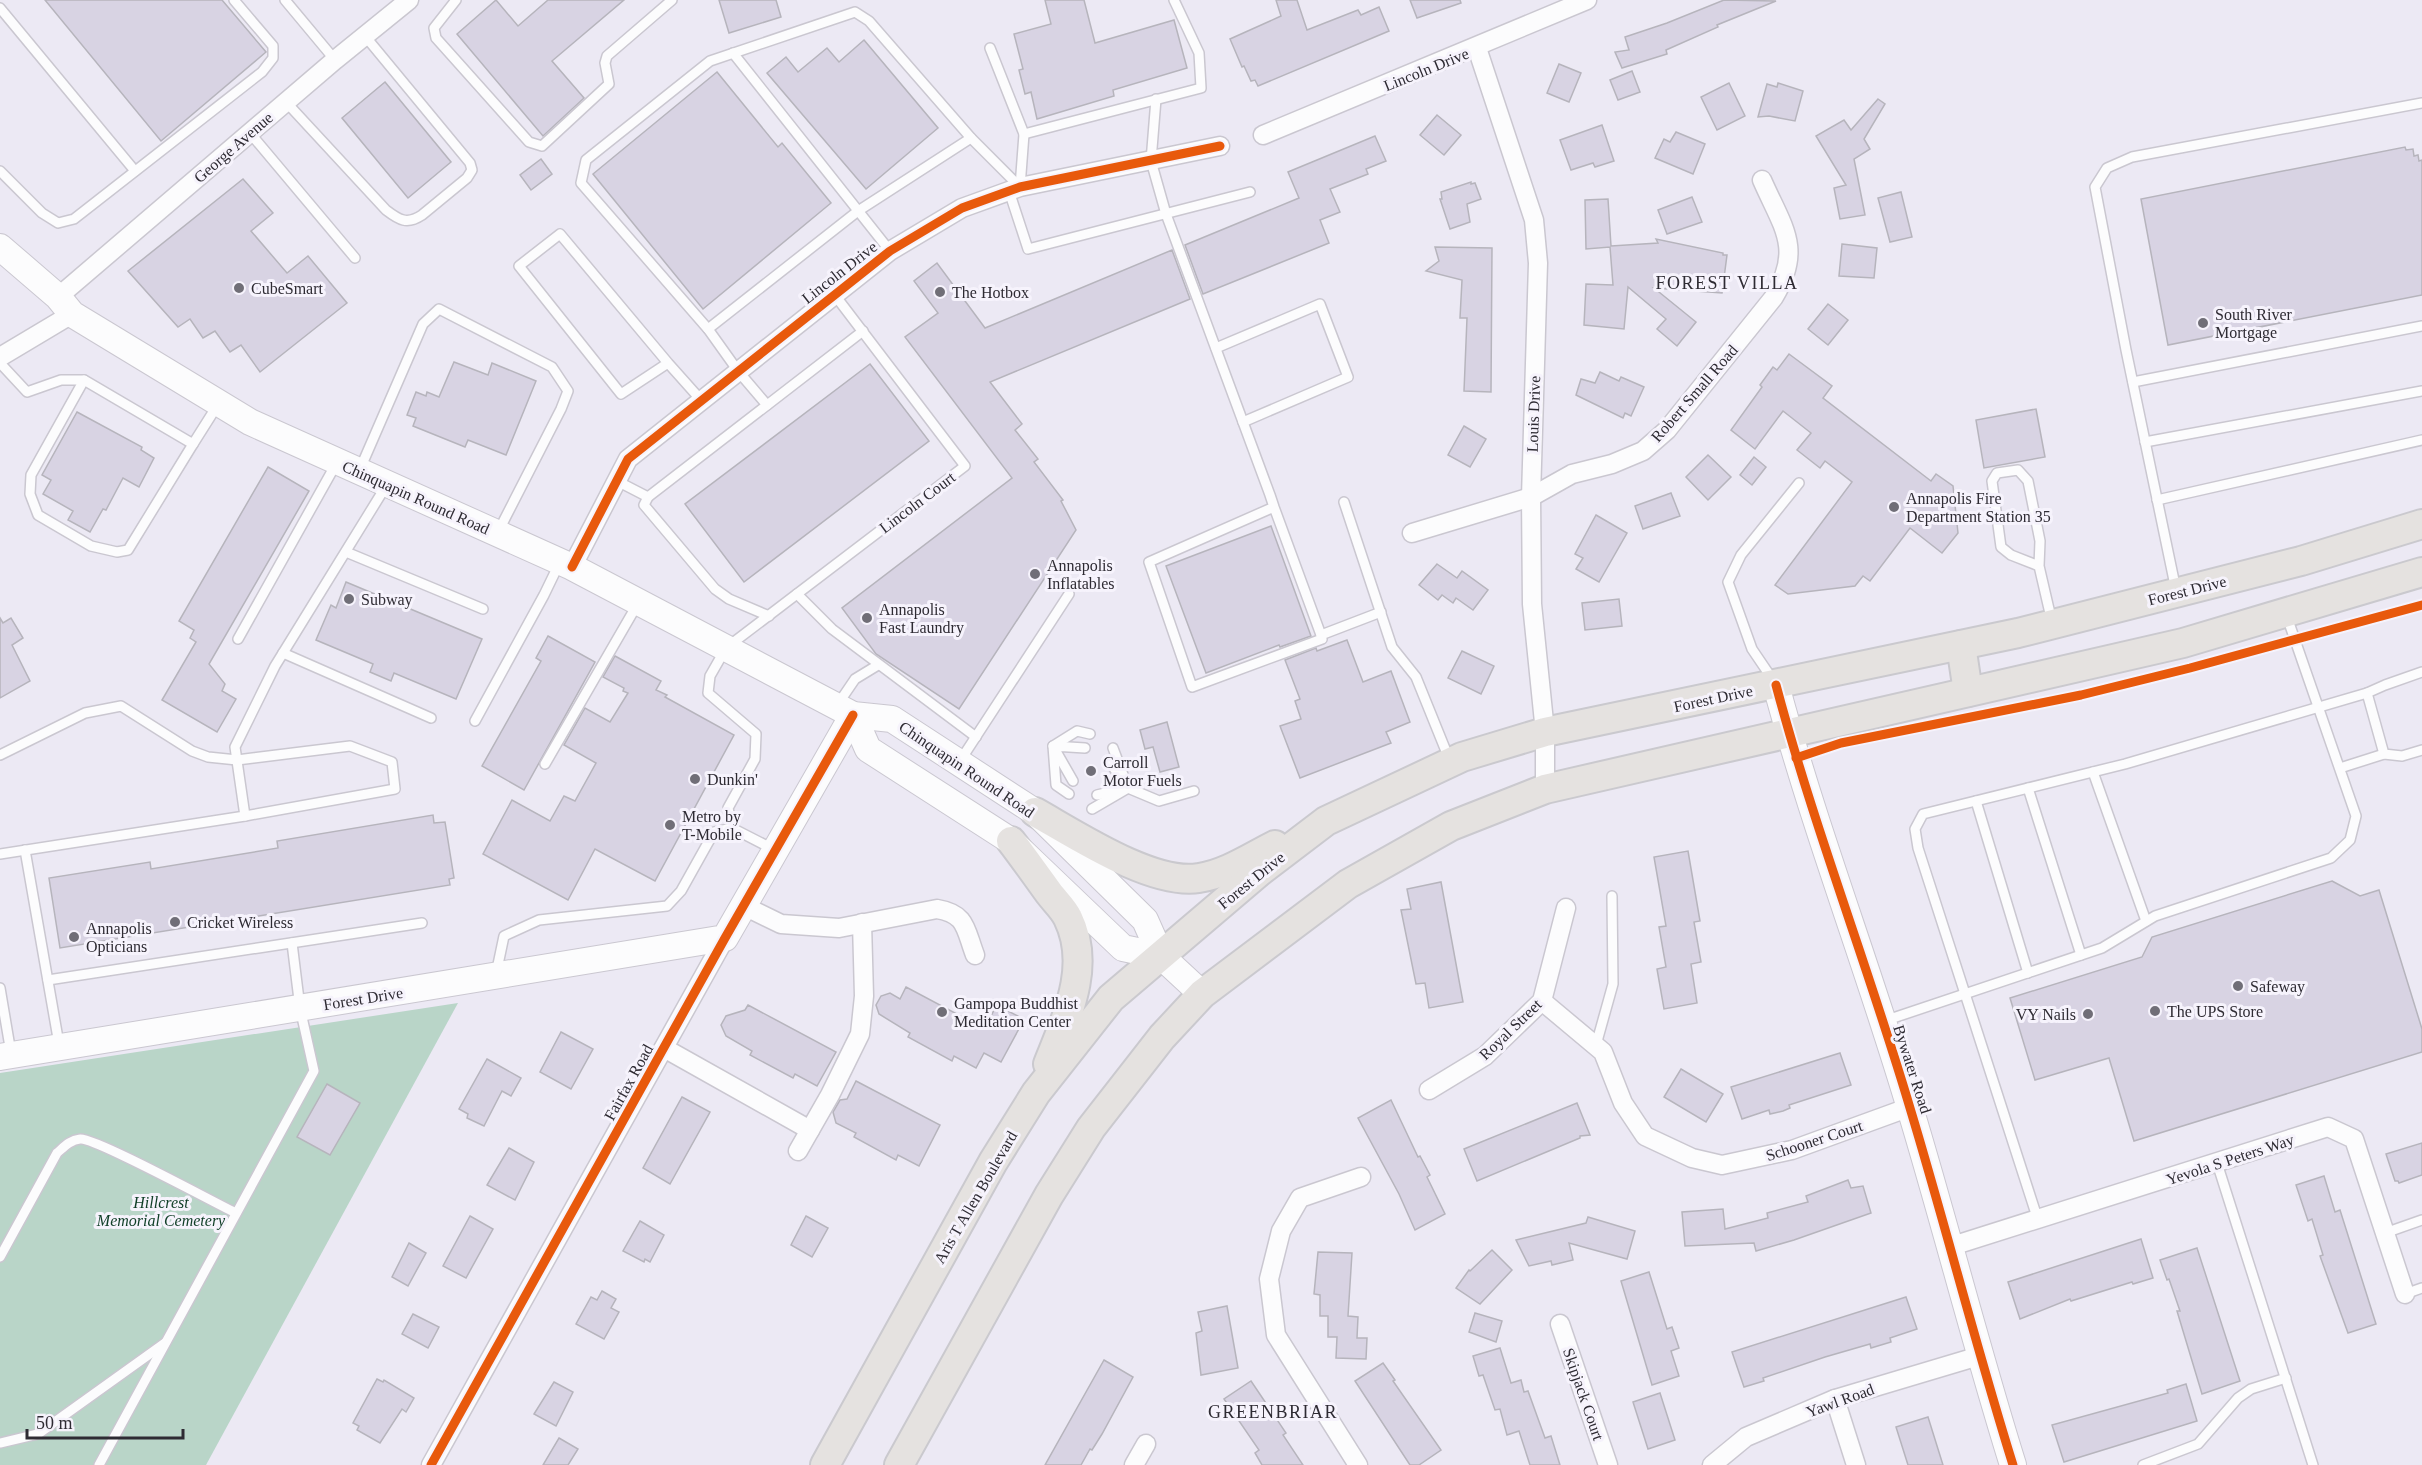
<svg xmlns="http://www.w3.org/2000/svg" width="2422" height="1465" font-family="'Times New Roman',serif">
<rect width="100%" height="100%" fill="#ece9f4"/>
<polygon fill="#b9d5c8" points="458,1003 206,1465 0,1465 0,1073"/>
<g fill="#d8d3e3" stroke="#b6b4bc" stroke-width="1.5">
<polygon points="45,0 222,0 266,52 161,141"/>
<polygon points="496,0 518,26 548,0 624,0 552,61 584,98 543,136 457,34"/>
<polygon points="719,0 776,0 781,17 729,33"/>
<polygon points="1045,0 1084,0 1095,43 1174,20 1187,68 1113,90 1114,96 1037,119 1031,92 1025,94 1019,70 1023,69 1014,34 1051,24"/>
<polygon points="1276,0 1297,0 1307,30 1358,10 1361,15 1379,7 1389,31 1258,86 1255,80 1251,81 1244,66 1242,67 1230,39 1281,16"/>
<polygon points="1410,0 1460,0 1461,3 1417,18"/>
<polygon points="1724,0 1776,1 1717,25 1718,27 1666,50 1667,54 1622,68 1615,52 1629,50 1625,37 1667,23"/>
<polygon points="864,40 938,128 866,189 767,73 786,57 798,72 827,48 839,62"/>
<polygon points="1559,64 1581,73 1569,102 1547,93"/>
<polygon points="1632,71 1640,92 1618,100 1610,80"/>
<polygon points="717,72 778,147 782,143 831,203 703,309 593,174"/>
<polygon points="385,82 451,162 408,198 342,118"/>
<polygon points="1729,83 1745,116 1717,130 1701,97"/>
<polygon points="1778,83 1803,91 1795,121 1769,116 1758,117 1767,84 1777,87"/>
<polygon points="1878,99 1885,104 1864,139 1870,149 1854,159 1865,215 1840,219 1834,188 1846,185 1816,136 1844,120 1851,130"/>
<polygon points="1437,115 1461,135 1444,155 1420,135"/>
<polygon points="1602,125 1614,161 1595,167 1593,163 1571,170 1560,140"/>
<polygon points="1676,132 1705,144 1693,174 1655,158 1664,139 1670,142"/>
<polygon points="1375,136 1386,161 1366,169 1368,174 1330,189 1340,212 1320,220 1329,243 1203,294 1185,245 1299,198 1288,172"/>
<polygon points="2405,147 2406,150 2413,149 2414,156 2418,155 2419,161 2422,160 2422,295 2168,345 2141,199"/>
<polygon points="541,159 552,174 531,190 520,175"/>
<polygon points="243,179 273,213 251,231 287,273 308,256 347,303 260,372 241,345 230,352 215,331 203,338 190,319 178,327 128,271"/>
<polygon points="1471,182 1471,184 1475,183 1481,199 1467,204 1470,222 1450,229 1440,199 1442,199 1441,192"/>
<polygon points="1901,192 1912,237 1890,242 1878,198"/>
<polygon points="1692,197 1702,222 1667,234 1658,210"/>
<polygon points="1608,199 1611,246 1658,243 1656,239 1723,253 1723,255 1727,255 1722,293 1654,288 1696,322 1677,346 1657,329 1666,319 1628,287 1624,329 1584,325 1586,284 1613,285 1610,247 1586,249 1585,200"/>
<polygon points="1842,244 1877,248 1874,278 1839,276"/>
<polygon points="1435,247 1492,248 1491,392 1464,391 1467,318 1460,318 1462,280 1426,271 1439,261"/>
<polygon points="1172,250 1190,299 990,382 1022,424 1015,430 1038,459 1034,462 1063,500 1061,501 1076,530 959,709 876,654 842,608 1012,478 905,337 938,313 914,281 937,263 985,328"/>
<polygon points="1828,304 1848,320 1828,345 1808,329"/>
<polygon points="1789,354 1832,386 1823,398 1931,481 1936,474 1953,486 1958,533 1942,553 1910,528 1870,581 1863,576 1855,586 1788,594 1775,585 1852,482 1825,461 1820,468 1797,450 1811,433 1783,411 1755,449 1731,430 1762,387 1760,385 1773,367 1777,370"/>
<polygon points="454,362 488,375 492,363 536,381 506,455 468,440 465,447 413,426 416,418 407,415 416,392 426,396 427,392 439,397"/>
<polygon points="870,364 929,441 744,582 685,504"/>
<polygon points="1600,372 1619,381 1621,377 1644,387 1631,416 1625,413 1623,418 1576,395 1581,379 1595,383"/>
<polygon points="2036,409 2045,457 1984,468 1976,420"/>
<polygon points="77,412 142,447 141,450 154,458 139,487 123,478 106,510 103,509 90,532 68,520 73,511 43,494 51,480 42,475"/>
<polygon points="1464,426 1486,439 1470,467 1448,455"/>
<polygon points="1708,455 1731,477 1708,500 1686,477"/>
<polygon points="1754,457 1766,467 1752,485 1740,475"/>
<polygon points="268,467 309,491 209,664 225,684 222,691 236,699 217,732 162,700 196,642 190,638 194,630 179,621"/>
<polygon points="1671,493 1680,516 1643,529 1635,506"/>
<polygon points="1596,515 1627,533 1599,582 1576,569 1583,558 1575,554"/>
<polygon points="1271,526 1311,636 1280,647 1279,645 1206,673 1166,566"/>
<polygon points="1437,564 1457,578 1462,571 1488,590 1473,610 1456,598 1453,603 1442,595 1438,600 1419,585"/>
<polygon points="346,582 482,639 456,699 394,673 391,681 370,672 373,664 316,640 331,605 336,608"/>
<polygon points="1619,599 1622,626 1585,630 1582,603"/>
<polygon points="0,618 3,623 11,618 23,638 12,645 30,681 0,698"/>
<polygon points="548,636 595,662 524,790 482,766 541,661 536,658"/>
<polygon points="1347,640 1363,682 1391,671 1410,722 1386,732 1391,743 1300,778 1280,726 1301,719 1295,701 1300,699 1285,660 1316,648 1317,651"/>
<polygon points="1462,651 1494,666 1481,694 1448,678"/>
<polygon points="615,656 661,681 656,690 667,695 665,697 734,735 655,881 595,849 568,900 483,854 512,800 550,821 564,796 575,801 596,763 564,745 585,708 610,722 628,693 623,691 624,688 603,677"/>
<polygon points="1167,722 1179,767 1160,772 1153,747 1145,749 1140,730"/>
<polygon points="433,815 434,823 445,822 454,878 449,879 450,885 60,948 49,878 150,862 151,869 278,848 277,841"/>
<polygon points="1688,851 1700,921 1694,922 1701,962 1691,964 1697,1003 1664,1009 1657,969 1666,967 1659,927 1666,926 1654,857"/>
<polygon points="2332,881 2360,896 2379,890 2422,1029 2422,1052 2134,1141 2109,1058 2035,1080 2010,998 2142,957 2152,937"/>
<polygon points="1441,882 1463,1002 1429,1008 1425,983 1416,984 1401,910 1411,909 1407,889"/>
<polygon points="906,987 985,1029 994,1010 1002,1008 1018,1016 1021,1025 1001,1062 984,1053 976,1068 954,1056 952,1061 908,1037 910,1033 879,1014 876,1005 881,996 890,993 900,999"/>
<polygon points="748,1005 836,1052 817,1086 795,1074 793,1078 750,1055 752,1051 726,1036 721,1025 726,1016 745,1010"/>
<polygon points="561,1032 593,1049 571,1089 540,1072"/>
<polygon points="1840,1053 1851,1085 1789,1105 1790,1108 1783,1111 1770,1114 1769,1110 1742,1119 1731,1087"/>
<polygon points="487,1059 521,1078 511,1096 502,1091 484,1126 467,1118 468,1114 459,1109"/>
<polygon points="1681,1069 1723,1094 1706,1122 1664,1097"/>
<polygon points="856,1081 940,1125 919,1166 898,1155 896,1160 854,1137 856,1133 836,1123 833,1112 840,1100 847,1099"/>
<polygon points="327,1084 360,1103 330,1155 297,1137"/>
<polygon points="682,1097 710,1112 670,1184 643,1168"/>
<polygon points="1391,1100 1418,1157 1420,1156 1430,1175 1427,1177 1445,1214 1415,1230 1399,1194 1358,1118"/>
<polygon points="1577,1103 1590,1135 1580,1136 1580,1138 1477,1181 1464,1149"/>
<polygon points="2422,1143 2422,1175 2399,1183 2398,1181 2395,1181 2386,1154"/>
<polygon points="509,1148 534,1162 515,1200 487,1185"/>
<polygon points="2324,1176 2335,1212 2340,1210 2376,1324 2348,1333 2320,1256 2323,1255 2312,1219 2308,1221 2296,1185"/>
<polygon points="1848,1180 1851,1188 1863,1186 1871,1213 1794,1240 1756,1251 1754,1243 1685,1246 1682,1212 1723,1209 1725,1229 1768,1218 1767,1213 1808,1202 1806,1196"/>
<polygon points="470,1216 493,1229 466,1278 443,1266"/>
<polygon points="806,1216 828,1228 812,1257 791,1245"/>
<polygon points="1588,1217 1635,1231 1627,1259 1569,1243 1573,1260 1552,1265 1551,1261 1529,1266 1516,1240 1586,1223"/>
<polygon points="640,1221 664,1235 650,1262 645,1259 644,1262 623,1251"/>
<polygon points="2141,1239 2153,1278 2133,1284 2132,1282 2071,1301 2070,1299 2020,1319 2008,1282"/>
<polygon points="409,1243 426,1253 408,1286 392,1277"/>
<polygon points="2197,1248 2240,1381 2202,1394 2177,1311 2180,1311 2169,1279 2167,1280 2160,1260"/>
<polygon points="1492,1250 1512,1270 1480,1304 1456,1288 1469,1270 1470,1271"/>
<polygon points="1318,1252 1352,1253 1348,1316 1358,1317 1357,1338 1367,1338 1366,1359 1336,1358 1337,1337 1328,1337 1328,1316 1320,1316 1320,1295 1314,1294"/>
<polygon points="1649,1272 1667,1329 1672,1327 1679,1348 1671,1351 1679,1376 1652,1385 1621,1281"/>
<polygon points="602,1291 616,1299 611,1308 619,1312 604,1339 576,1324 591,1297 597,1300"/>
<polygon points="1906,1297 1917,1329 1890,1338 1891,1342 1871,1348 1870,1344 1825,1357 1763,1378 1764,1381 1744,1387 1732,1352"/>
<polygon points="1227,1306 1238,1368 1201,1375 1196,1333 1202,1331 1198,1312"/>
<polygon points="1475,1313 1502,1321 1496,1342 1469,1332"/>
<polygon points="413,1314 439,1327 428,1348 402,1334"/>
<polygon points="1500,1348 1511,1383 1521,1380 1524,1392 1528,1391 1545,1438 1551,1436 1560,1465 1530,1465 1519,1431 1507,1435 1500,1409 1495,1410 1483,1375 1479,1376 1473,1356"/>
<polygon points="1104,1360 1133,1377 1102,1434 1092,1450 1090,1449 1081,1465 1045,1465"/>
<polygon points="1383,1363 1395,1380 1393,1381 1441,1450 1419,1465 1410,1465 1355,1381"/>
<polygon points="377,1379 383,1382 384,1380 414,1398 406,1412 402,1409 380,1443 357,1430 359,1426 353,1423"/>
<polygon points="1251,1381 1286,1433 1283,1435 1303,1465 1262,1465 1255,1453 1259,1450 1224,1399"/>
<polygon points="554,1382 573,1392 556,1426 534,1414"/>
<polygon points="2186,1384 2197,1421 2064,1462 2052,1425 2168,1393 2167,1390"/>
<polygon points="1660,1393 1675,1440 1648,1449 1633,1402"/>
<polygon points="1928,1417 1943,1465 1908,1465 1896,1427"/>
<polygon points="559,1438 578,1449 568,1465 543,1465"/>
</g>
<g fill="none" stroke-linecap="round" stroke-linejoin="round">
<g stroke="#cac7d0" stroke-width="12">
<g id="lane">
<polyline points="285,0 335,60"/>
<polyline points="456,0 434,28 436,38 529,142 542,146 609,84 605,63 607,56 672,0"/>
<polyline points="0,8 135,171"/>
<polyline points="990,48 1024,134 1020,187"/>
<polyline points="733,53 890,251"/>
<polyline points="1156,99 1151,161 1166,214 1270,495 1274,507 1321,635 1322,639 1192,687 1149,562 1274,507"/>
<path d="M286,102L386,210C399,220 407,225 422,215L467,178L472,170L470,163L365,36"/>
<polyline points="250,133 355,258"/>
<polyline points="1024,134 1201,88 1199,53 1174,0"/>
<polyline points="0,171 42,213 58,223 74,219 262,72 273,58 273,46 234,0"/>
<polyline points="1009,191 1028,249 1250,192"/>
<polyline points="708,329 858,211 971,138"/>
<polyline points="1216,348 1320,304 1348,377 1243,422"/>
<polyline points="0,363 27,392 61,380 84,380 193,444 217,406"/>
<polyline points="668,363 560,234 519,266 621,394 668,363 701,400"/>
<polyline points="84,380 31,475 30,494 38,515 91,546 117,552 128,550 193,444"/>
<polyline points="2133,382 2422,326"/>
<polyline points="767,405 738,371 708,329 581,183 586,160 710,61 855,12 869,21 971,138 1020,187"/>
<polyline points="2145,442 2422,391"/>
<polyline points="360,469 423,324 439,309 552,367 568,391 561,409 498,532"/>
<polyline points="617,481 648,497"/>
<polyline points="2157,500 2422,440"/>
<polyline points="1344,502 1392,647 1416,677 1450,761"/>
<polyline points="346,552 483,609"/>
<polyline points="2039,566 2011,555 2001,547 1992,481 1997,473 2018,470 2028,481 2040,541 2039,566 2052,622"/>
<polyline points="2176,590 2126,350 2095,187 2107,168 2132,157 2422,103"/>
<polyline points="797,594 832,629 976,737"/>
<polyline points="769,616 729,599 715,589 644,505 648,497 863,331"/>
<polyline points="1321,635 1381,612"/>
<polyline points="238,639 336,464"/>
<polyline points="283,653 431,718"/>
<polyline points="2422,672 2385,685 2367,693 2384,754 2402,756 2422,750"/>
<polyline points="1773,680 1752,649 1728,582 1741,555 1799,483"/>
<polyline points="838,704 855,679 878,665"/>
<polyline points="475,721 544,595 559,564"/>
<polyline points="0,755 85,713 121,706 192,751 208,757 237,760 350,746 392,762 395,789 245,816"/>
<polyline points="960,761 1069,594"/>
<polyline points="1109,761 1120,777"/>
<polyline points="545,764 637,605"/>
<polyline points="2340,768 2384,754"/>
<polyline points="2093,772 2146,921"/>
<polyline points="1073,781 1053,746 1085,748"/>
<polyline points="1128,788 1159,801 1194,791"/>
<polyline points="2028,788 2081,955"/>
<polyline points="1069,794 1056,785 1053,746 1077,731 1090,734"/>
<polyline points="1097,795 1118,790"/>
<polyline points="1976,801 2028,973"/>
<polyline points="1092,809 1128,788 1113,748"/>
<polyline points="732,828 728,808 755,759 756,734 708,693 710,676 726,648 965,466 834,294"/>
<polyline points="25,850 59,1044"/>
<polyline points="0,854 245,816 235,747 275,666 386,486"/>
<polyline points="496,974 504,936 539,920 667,906 681,891 714,832 732,828 773,849"/>
<polyline points="48,980 422,923"/>
<polyline points="0,988 11,1053"/>
<polyline points="1884,1021 2102,948 2155,916 2331,858 2350,840 2356,816 2287,617"/>
<polyline points="1596,1045 1613,984 1612,896"/>
<polyline points="2217,1163 2313,1465"/>
<polyline points="2038,1220 1918,848 1915,829 1923,814 2125,764 2367,693"/>
<polyline points="2385,1233 2422,1220"/>
<path d="M0,1257L57,1153C64,1147 70,1140 80,1139C94,1137 215,1203 236,1213"/>
<polyline points="2405,1294 2422,1288"/>
<polyline points="0,1443 38,1434 165,1343"/>
<polyline points="99,1465 314,1071 300,1008 292,943"/>
<polyline points="2143,1465 2198,1444 2238,1398 2251,1389 2286,1378"/>
</g>
</g>
<g stroke="#cac7d0" stroke-width="21">
<g id="street">
<polyline points="1477,48 1534,220 1538,263 1531,497 1532,604 1545,732 1545,789"/>
<polyline points="1263,135 1587,0"/>
<polyline points="58,297 335,60 409,0"/>
<polyline points="0,357 72,314"/>
<path d="M1412,533L1531,497L1572,474L1612,464L1643,451L1667,430L1774,297C1803,248 1783,228 1762,180"/>
<polyline points="572,567 628,459 890,251 962,208 1020,187 1220,146"/>
<path d="M744,906L781,924L839,928L937,909C967,914 965,929 975,955"/>
<polyline points="1542,1001 1603,1052 1623,1103 1645,1136 1692,1158 1722,1165 1792,1150 1910,1107"/>
<polyline points="664,1048 810,1130"/>
<polyline points="1429,1090 1485,1056 1542,1001 1566,908"/>
<polyline points="798,1151 830,1095 860,1034 864,996 862,923"/>
<polyline points="1949,1247 2328,1127 2354,1139 2405,1294"/>
<polyline points="1560,1324 1608,1465"/>
<polyline points="1835,1399 1856,1465"/>
<polyline points="431,1465 725,938"/>
<polyline points="1134,1465 1146,1444"/>
<polyline points="1358,1465 1276,1335 1269,1279 1281,1231 1300,1198 1361,1177"/>
<polyline points="1712,1465 1746,1437 1835,1399 1979,1356"/>
</g>
</g>
<g stroke="#cac7d0" stroke-width="28">
<g id="secondary">
<polyline points="0,247 58,297 72,314 250,422 572,567 853,715 892,719 1035,812 1145,920 1161,956 1202,994"/>
<path d="M1776,685C1814,828 1868,966 1910,1108C1946,1227 1976,1347 2013,1465"/>
<polyline points="853,715 868,749 1011,841 1123,948 1161,956"/>
<polyline points="0,1057 725,938 853,715"/>
</g>
</g>
<g stroke="#cac9ce" stroke-width="32">
<g id="primary">
<polyline points="1961,645 1968,692"/>
<path d="M1035,812C1076,835 1153,886 1199,878C1226,874 1251,857 1275,845"/>
<path d="M1011,841C1024,858 1036,875 1049,893C1055,901 1064,909 1068,918C1092,967 1066,1018 1048,1064"/>
<polyline points="825,1465 993,1162 1036,1093 1111,998 1259,872 1326,821 1462,757 1545,732 2018,633 2301,561 2422,524"/>
<polyline points="899,1465 1049,1195 1091,1128 1162,1037 1202,994 1348,884 1451,826 1545,789 2183,643 2422,572"/>
</g>
</g>
<use href="#lane" stroke="#fcfcfd" stroke-width="9"/>
<use href="#street" stroke="#fcfcfd" stroke-width="18"/>
<use href="#secondary" stroke="#fcfcfd" stroke-width="26"/>
<use href="#primary" stroke="#e5e2e0" stroke-width="28"/>
<g stroke="#f6f3fc" stroke-width="13">
<g id="cycleway">
<polyline points="572,567 628,459 890,251 962,208 1020,187 1220,146"/>
<path d="M1776,685C1814,828 1868,966 1910,1108C1946,1227 1976,1347 2013,1465"/>
<polyline points="1796,758 1841,743 2081,695 2190,668 2422,605"/>
<polyline points="431,1465 725,938 853,715"/>
</g>
</g>
<use href="#cycleway" stroke="#e8590c" stroke-width="9"/>
</g>
<g fill="#706e77" stroke="#f6f3fc" stroke-width="2">
<circle cx="239" cy="288" r="6"/>
<circle cx="940" cy="292" r="6"/>
<circle cx="2203" cy="323" r="6"/>
<circle cx="1894" cy="507" r="6"/>
<circle cx="1035" cy="574" r="6"/>
<circle cx="349" cy="599" r="6"/>
<circle cx="867" cy="618" r="6"/>
<circle cx="1091" cy="771" r="6"/>
<circle cx="695" cy="779" r="6"/>
<circle cx="670" cy="825" r="6"/>
<circle cx="175" cy="922" r="6"/>
<circle cx="74" cy="937" r="6"/>
<circle cx="2238" cy="986" r="6"/>
<circle cx="2155" cy="1011" r="6"/>
<circle cx="942" cy="1012" r="6"/>
<circle cx="2088" cy="1014" r="6"/>
</g>
<g text-anchor="middle" stroke-width="6" stroke-linejoin="round" paint-order="stroke">
<g font-size="16" fill="#2e2b33" stroke="#f6f3fc">
<text transform="translate(1426 69) rotate(-22)" y="6">Lincoln Drive</text>
<text transform="translate(233 147) rotate(-41)" y="6">George Avenue</text>
<text transform="translate(839 272) rotate(-38)" y="6">Lincoln Drive</text>
<text transform="translate(1694 393) rotate(-49)" y="6">Robert Small Road</text>
<text transform="translate(1533 414) rotate(-88)" y="6">Louis Drive</text>
<text transform="translate(416 497) rotate(24)" y="6">Chinquapin Round Road</text>
<text transform="translate(917 502) rotate(-37)" y="6">Lincoln Court</text>
<text transform="translate(2187 590) rotate(-14)" y="6">Forest Drive</text>
<text transform="translate(1713 698) rotate(-12)" y="6">Forest Drive</text>
<text transform="translate(967 769) rotate(34)" y="6">Chinquapin Round Road</text>
<text transform="translate(1251 880) rotate(-39)" y="6">Forest Drive</text>
<text transform="translate(363 998) rotate(-9)" y="6">Forest Drive</text>
<text transform="translate(1510 1029) rotate(-44)" y="6">Royal Street</text>
<text transform="translate(1913 1069) rotate(72)" y="6">Bywater Road</text>
<text transform="translate(628 1082) rotate(-61)" y="6">Fairfax Road</text>
<text transform="translate(1814 1140) rotate(-18)" y="6">Schooner Court</text>
<text transform="translate(2230 1159) rotate(-18)" y="6">Yevola S Peters Way</text>
<text transform="translate(975 1197) rotate(-60)" y="6">Aris T Allen Boulevard</text>
<text transform="translate(1584 1394) rotate(71)" y="6">Skipjack Court</text>
<text transform="translate(1840 1400) rotate(-20)" y="6">Yawl Road</text>
</g>
<g font-size="16" fill="#2e2b33" stroke="#f6f3fc" text-anchor="start">
<text x="251" y="294">CubeSmart</text>
<text x="952" y="298">The Hotbox</text>
<text x="2215" y="320">South River<tspan x="2215" dy="18">Mortgage</tspan></text>
<text x="1906" y="504">Annapolis Fire<tspan x="1906" dy="18">Department Station 35</tspan></text>
<text x="1047" y="571">Annapolis<tspan x="1047" dy="18">Inflatables</tspan></text>
<text x="361" y="605">Subway</text>
<text x="879" y="615">Annapolis<tspan x="879" dy="18">Fast Laundry</tspan></text>
<text x="1103" y="768">Carroll<tspan x="1103" dy="18">Motor Fuels</tspan></text>
<text x="707" y="785">Dunkin'</text>
<text x="682" y="822">Metro by<tspan x="682" dy="18">T-Mobile</tspan></text>
<text x="187" y="928">Cricket Wireless</text>
<text x="86" y="934">Annapolis<tspan x="86" dy="18">Opticians</tspan></text>
<text x="2250" y="992">Safeway</text>
<text x="954" y="1009">Gampopa Buddhist<tspan x="954" dy="18">Meditation Center</tspan></text>
<text x="2167" y="1017">The UPS Store</text>
<text x="2076" y="1020" text-anchor="end">VY Nails</text>
</g>
<g font-size="16" font-style="italic" fill="#0f3e26" stroke="#f6f3fc">
<text x="161" y="1208">Hillcrest<tspan x="161" dy="18">Memorial Cemetery</tspan></text>
</g>
<g font-size="18" letter-spacing="1.5" fill="#2e2b33" stroke="#f6f3fc">
<text x="1727" y="289">FOREST VILLA</text>
<text x="1273" y="1418">GREENBRIAR</text>
</g>
</g>
<path d="M27 1429v9h156v-9" fill="none" stroke="#2e2b33" stroke-width="3"/>
<text x="36" y="1429" font-size="18" fill="#2e2b33" stroke="#f6f3fc" stroke-width="4.5" paint-order="stroke">50 m</text>
</svg>
